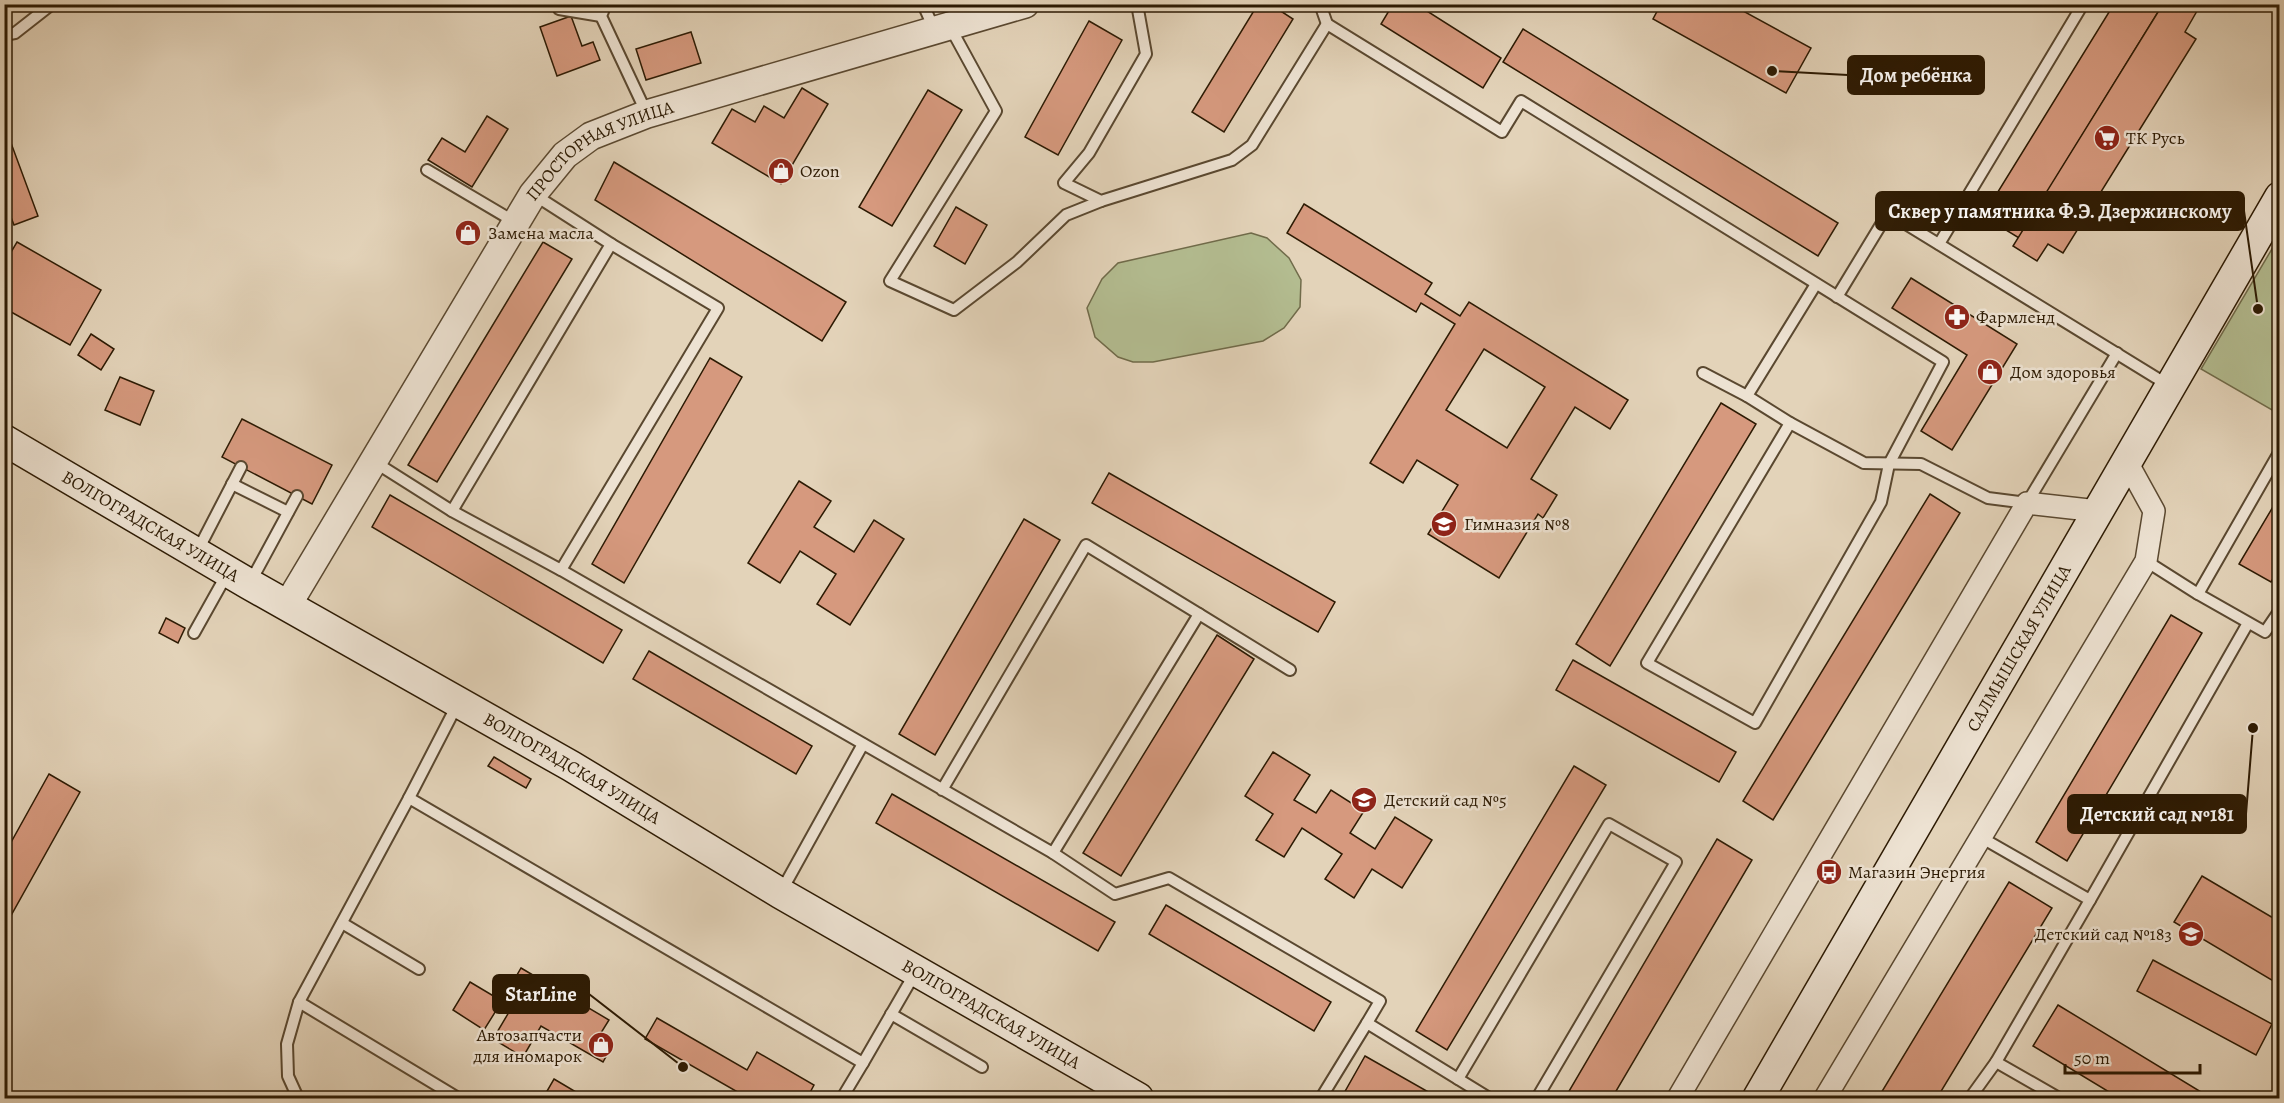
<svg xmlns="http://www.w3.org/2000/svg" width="2284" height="1103" font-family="Alegreya,serif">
<rect width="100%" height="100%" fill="#e3d3b9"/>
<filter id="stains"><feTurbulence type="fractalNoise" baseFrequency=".00333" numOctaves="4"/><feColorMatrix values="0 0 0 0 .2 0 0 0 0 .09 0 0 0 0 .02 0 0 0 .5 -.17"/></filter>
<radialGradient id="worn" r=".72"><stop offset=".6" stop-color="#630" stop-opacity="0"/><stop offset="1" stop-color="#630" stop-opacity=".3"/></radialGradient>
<g fill="#b3bc90" stroke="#706b4a" stroke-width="1.5">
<polygon points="1251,233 1267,238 1289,258 1301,280 1300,307 1284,328 1263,341 1153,362 1133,362 1118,357 1095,337 1087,308 1102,279 1118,263"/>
<polygon points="2279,237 2279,414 2201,369"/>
</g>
<g fill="#d6997e" stroke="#2c1a03" stroke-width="1.5" fill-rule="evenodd">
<polygon points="1258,4 1270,4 1293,19 1224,132 1192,112"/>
<polygon points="1393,4 1416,4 1501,58 1483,88 1381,24"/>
<polygon points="1661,4 1747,4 1743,11 1811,48 1786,93 1653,19"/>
<polygon points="2114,4 2163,4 2019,238 1983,216"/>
<polygon points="2163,4 2201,4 2185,32 2196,39 2063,253 2048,244 2037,261 2013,246"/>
<polygon points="571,16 582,46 593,42 600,60 557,76 540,27"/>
<polygon points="1089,21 1122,40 1058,155 1025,137"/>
<polygon points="1523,29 1838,223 1818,256 1503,62"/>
<polygon points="691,32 701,63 646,80 636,49"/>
<polygon points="802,88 828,104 781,184 712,143 732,109 755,122 764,106 784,118"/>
<polygon points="928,90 962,110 892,226 859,207"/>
<polygon points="487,116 508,129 472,187 428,160 442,138 465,152"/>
<polygon points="11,143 38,216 14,225 4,199 4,145"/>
<polygon points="614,162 846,302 822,341 595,200"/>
<path d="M1304,204L1432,283L1425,294L1460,316L1469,302L1628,400L1610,429L1575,407L1531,479L1557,495L1543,518L1538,514L1499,578L1428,534L1458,485L1417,460L1403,483L1370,463L1455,324L1421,303L1416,312L1287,233ZM1484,349L1545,387L1507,448L1446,410Z"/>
<polygon points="956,207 987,225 965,264 934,246"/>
<polygon points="17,242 101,290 70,345 4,308 4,264"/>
<polygon points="543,242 572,259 437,482 408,465"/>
<polygon points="1911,278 2017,344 1952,450 1921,431 1967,355 1892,308"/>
<polygon points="91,334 114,349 101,370 78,355"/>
<polygon points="710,358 742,377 624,583 592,564"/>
<polygon points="120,377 154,391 140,425 105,410"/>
<polygon points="1721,403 1756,424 1610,666 1576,644"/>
<polygon points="242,419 332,465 312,504 222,457"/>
<polygon points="1109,473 1335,602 1318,632 1092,503"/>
<polygon points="799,481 831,501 814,527 854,552 874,520 904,539 850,625 817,604 836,574 800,551 780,583 748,563"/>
<polygon points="1930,494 1960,513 1773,820 1743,801"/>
<polygon points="390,495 622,630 603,663 372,527"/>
<polygon points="2280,495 2280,568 2271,582 2239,564"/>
<polygon points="1024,519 1060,540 935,755 899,734"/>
<polygon points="2171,615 2202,633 2067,861 2036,842"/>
<polygon points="166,618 185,628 178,643 159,633"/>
<polygon points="1217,635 1254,659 1121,876 1083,853"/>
<polygon points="649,651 812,746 796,774 633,679"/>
<polygon points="1573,660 1736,752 1719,782 1556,690"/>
<polygon points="1273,752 1310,775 1294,800 1316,813 1331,790 1364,811 1350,833 1375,849 1395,817 1432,840 1402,888 1372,869 1354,898 1325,879 1342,854 1302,828 1284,857 1256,840 1273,814 1245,796"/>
<polygon points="494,757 531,779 526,788 488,766"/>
<polygon points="1574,766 1606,785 1447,1050 1416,1031"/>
<polygon points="49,774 80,792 4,928 4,855"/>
<polygon points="892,794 1115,922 1098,951 876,823"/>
<polygon points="1717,839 1752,860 1612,1098 1565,1098"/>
<polygon points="2202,876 2280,922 2280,985 2174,922"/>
<polygon points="2009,882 2052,908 1937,1098 1878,1098"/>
<polygon points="1166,905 1331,1002 1314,1031 1149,934"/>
<polygon points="2153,960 2272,1024 2256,1055 2137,991"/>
<polygon points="521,968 609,1020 599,1036 613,1044 603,1062 541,1026 523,1057 493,1039 512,1007 502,1001"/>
<polygon points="470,982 502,1001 484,1030 453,1010"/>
<polygon points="2058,1005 2211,1098 2119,1098 2033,1046"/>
<polygon points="657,1018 747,1070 757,1052 814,1085 807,1098 748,1098 645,1039"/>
<polygon points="1365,1056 1439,1098 1349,1098 1343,1095"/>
<polygon points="554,1079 576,1092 572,1098 543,1098"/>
</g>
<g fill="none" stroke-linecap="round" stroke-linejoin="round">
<g stroke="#5a4830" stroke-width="14">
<g id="service">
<polyline points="557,4 559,9 601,16"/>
<polyline points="606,4 601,16 647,114"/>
<polyline points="923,4 934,29"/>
<polyline points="1137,4 1146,54 1089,153 1064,183 1101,201 1232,160 1252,145 1327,24 1502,132 1521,101 1943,362 1889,464 1881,502 1755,723 1647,663 1790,423"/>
<polyline points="1320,4 1327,24"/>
<polyline points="949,25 996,111 890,281 954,310 1017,262 1066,215 1101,201"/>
<polyline points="4,35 15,33 52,4"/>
<polyline points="427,170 515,222"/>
<polyline points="1939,244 2083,4"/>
<polyline points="1816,284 1747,396 1790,423 1864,463 1921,464 1988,498 2027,503 2117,353"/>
<polyline points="1837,297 1888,213 2168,385"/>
<polyline points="1703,373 1747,396"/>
<polyline points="373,461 452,511 561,570 1053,853 1199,614 1086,545 942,790"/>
<polyline points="232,484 288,512"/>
<polyline points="452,511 611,244 533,194"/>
<polyline points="198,550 241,467"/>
<polyline points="2146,561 2198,594 2265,632 2280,610"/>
<polyline points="561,570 718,308 611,244"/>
<polyline points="251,581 297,496"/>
<polyline points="2198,594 2280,451"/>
<polyline points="1199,614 1290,670"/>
<polyline points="194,633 227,574"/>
<polyline points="457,705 409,798 863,1063 915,973"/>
<polyline points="1053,853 1115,894 1169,878 1380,1001 1367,1023"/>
<polyline points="782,890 863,744"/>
<polyline points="2090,900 2248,623"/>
<polyline points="342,923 419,969"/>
<polyline points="299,1002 458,1098"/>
<polyline points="891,1014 982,1067"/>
<polyline points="1996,1062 2059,1098"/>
<polyline points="1458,1079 1609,824 1676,862 1537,1098"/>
<polyline points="298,1098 288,1076 287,1044 299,1002 409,798"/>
<polyline points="842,1098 863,1063"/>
<polyline points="1321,1098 1367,1023 1489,1098"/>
<polyline points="1970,1098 1996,1062 2090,900 1982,838"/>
</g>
</g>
<g stroke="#5a4830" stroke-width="24">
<g id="minor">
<polyline points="1678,1098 2027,503 2098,511"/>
<polyline points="1825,1098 2146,561 2154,511 2127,462"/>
</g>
</g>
<g stroke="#5a4830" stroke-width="30">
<g id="tertiary">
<path id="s1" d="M287,606L533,194L565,155L591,136L647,114L1025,4"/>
</g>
</g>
<g stroke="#2c1a03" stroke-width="33">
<g id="secondary">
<path id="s2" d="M4,440L249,584L571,766L780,893L1138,1098"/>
<path id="s3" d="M1758,1098L2280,197"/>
</g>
</g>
<use href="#service" stroke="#ede2d2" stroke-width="10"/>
<use href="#minor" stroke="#ede2d2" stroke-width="21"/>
<use href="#tertiary" stroke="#ede2d2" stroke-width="27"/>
<use href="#secondary" stroke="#ede2d2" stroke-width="30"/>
</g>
<defs>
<g id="supermarket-disc" transform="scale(1.35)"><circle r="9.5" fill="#8f2418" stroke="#ede2d2"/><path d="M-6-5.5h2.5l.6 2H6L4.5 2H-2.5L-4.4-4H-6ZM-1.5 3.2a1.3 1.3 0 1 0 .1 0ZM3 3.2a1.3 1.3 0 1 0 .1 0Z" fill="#fff"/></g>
<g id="shop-disc" transform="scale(1.35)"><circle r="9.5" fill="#8f2418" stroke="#ede2d2"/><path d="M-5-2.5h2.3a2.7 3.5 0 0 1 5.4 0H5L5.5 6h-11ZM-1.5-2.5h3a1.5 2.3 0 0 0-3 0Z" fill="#fff"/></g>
<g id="pharmacy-disc" transform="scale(1.35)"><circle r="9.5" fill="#8f2418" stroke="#ede2d2"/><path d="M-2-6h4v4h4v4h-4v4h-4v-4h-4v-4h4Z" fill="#fff"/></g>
<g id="school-disc" transform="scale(1.35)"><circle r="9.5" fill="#8f2418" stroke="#ede2d2"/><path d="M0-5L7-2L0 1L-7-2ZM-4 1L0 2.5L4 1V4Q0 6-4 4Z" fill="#fff"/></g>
<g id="bus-disc" transform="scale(1.35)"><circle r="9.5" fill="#8f2418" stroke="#ede2d2"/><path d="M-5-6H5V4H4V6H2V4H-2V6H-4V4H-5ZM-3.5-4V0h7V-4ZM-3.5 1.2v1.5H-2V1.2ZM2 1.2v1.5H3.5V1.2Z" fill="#fff"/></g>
</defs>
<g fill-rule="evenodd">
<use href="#supermarket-disc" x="2107" y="138"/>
<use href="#shop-disc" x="781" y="171"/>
<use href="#shop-disc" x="468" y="233"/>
<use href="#pharmacy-disc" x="1957" y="317"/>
<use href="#shop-disc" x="1990" y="372"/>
<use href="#school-disc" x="1444" y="524"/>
<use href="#school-disc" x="1364" y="800"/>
<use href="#bus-disc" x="1829" y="872"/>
<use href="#school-disc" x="2191" y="934"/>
<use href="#shop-disc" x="601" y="1045"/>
</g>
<g text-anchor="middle" stroke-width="5" stroke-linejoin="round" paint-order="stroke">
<g font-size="18" fill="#2c1a03" stroke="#ede2d2" text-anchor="start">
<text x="2126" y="144">ТК Русь</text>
<text x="800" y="177">Ozon</text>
<text x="488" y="239">Замена масла</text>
<text x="1976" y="323">Фармленд</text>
<text x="2010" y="378">Дом здоровья</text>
<text x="1464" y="530">Гимназия №8</text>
<text x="1384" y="806">Детский сад №5</text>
<text x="1848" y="878">Магазин Энергия</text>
<text x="2172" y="940" text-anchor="end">Детский сад №183</text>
<text x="582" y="1041" text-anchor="end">Автозапчасти<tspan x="582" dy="21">для иномарок</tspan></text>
</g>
<g font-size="18" fill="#2c1a03" stroke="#ede2d2">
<text dy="6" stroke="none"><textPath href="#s1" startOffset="562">ПРОСТОРНАЯ УЛИЦА</textPath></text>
<text dy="6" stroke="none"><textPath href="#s2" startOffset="170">ВОЛГОГРАДСКАЯ УЛИЦА</textPath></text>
<text dy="6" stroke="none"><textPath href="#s3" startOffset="520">САЛМЫШСКАЯ УЛИЦА</textPath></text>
<text dy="6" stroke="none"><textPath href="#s2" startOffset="656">ВОЛГОГРАДСКАЯ УЛИЦА</textPath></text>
<text dy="6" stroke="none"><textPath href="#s2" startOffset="1142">ВОЛГОГРАДСКАЯ УЛИЦА</textPath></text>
</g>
</g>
<path fill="none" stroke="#2c1a03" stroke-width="2" d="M1772 71L1848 75M2258 309L2244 211M2253 728L2246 814M683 1067L589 994"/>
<g fill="#2c1a03" stroke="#ede2d2" stroke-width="2">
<circle cx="1772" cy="71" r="6"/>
<circle cx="2258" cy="309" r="6"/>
<circle cx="2253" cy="728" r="6"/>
<circle cx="683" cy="1067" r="6"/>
</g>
<g fill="#2c1a03" stroke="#2c1a03" stroke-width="2">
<rect x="1848" y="56" width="136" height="38" rx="6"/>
<rect x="1876" y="192" width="368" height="38" rx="6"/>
<rect x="2068" y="795" width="178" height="38" rx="6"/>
<rect x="493" y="975" width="96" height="38" rx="6"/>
</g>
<g font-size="20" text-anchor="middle" font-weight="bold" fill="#fff">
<text x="1916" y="82">Дом ребёнка</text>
<text x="2060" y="218">Сквер у памятника Ф.Э. Дзержинскому</text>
<text x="2157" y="821">Детский сад №181</text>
<text x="541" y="1001">StarLine</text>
</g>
<rect width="2284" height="1103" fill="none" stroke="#e3d3b9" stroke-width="24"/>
<rect x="6" y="6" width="2272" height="1091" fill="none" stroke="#2c1a03" stroke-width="3"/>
<rect x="12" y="12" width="2260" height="1079" fill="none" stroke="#2c1a03" stroke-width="1.5"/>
<path d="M2065 1064v9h135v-9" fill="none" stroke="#2c1a03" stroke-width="3"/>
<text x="2074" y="1064" font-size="18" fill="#2c1a03" stroke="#ede2d2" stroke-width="4.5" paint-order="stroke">50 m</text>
<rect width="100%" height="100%" filter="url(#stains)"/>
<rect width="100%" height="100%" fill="url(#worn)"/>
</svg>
